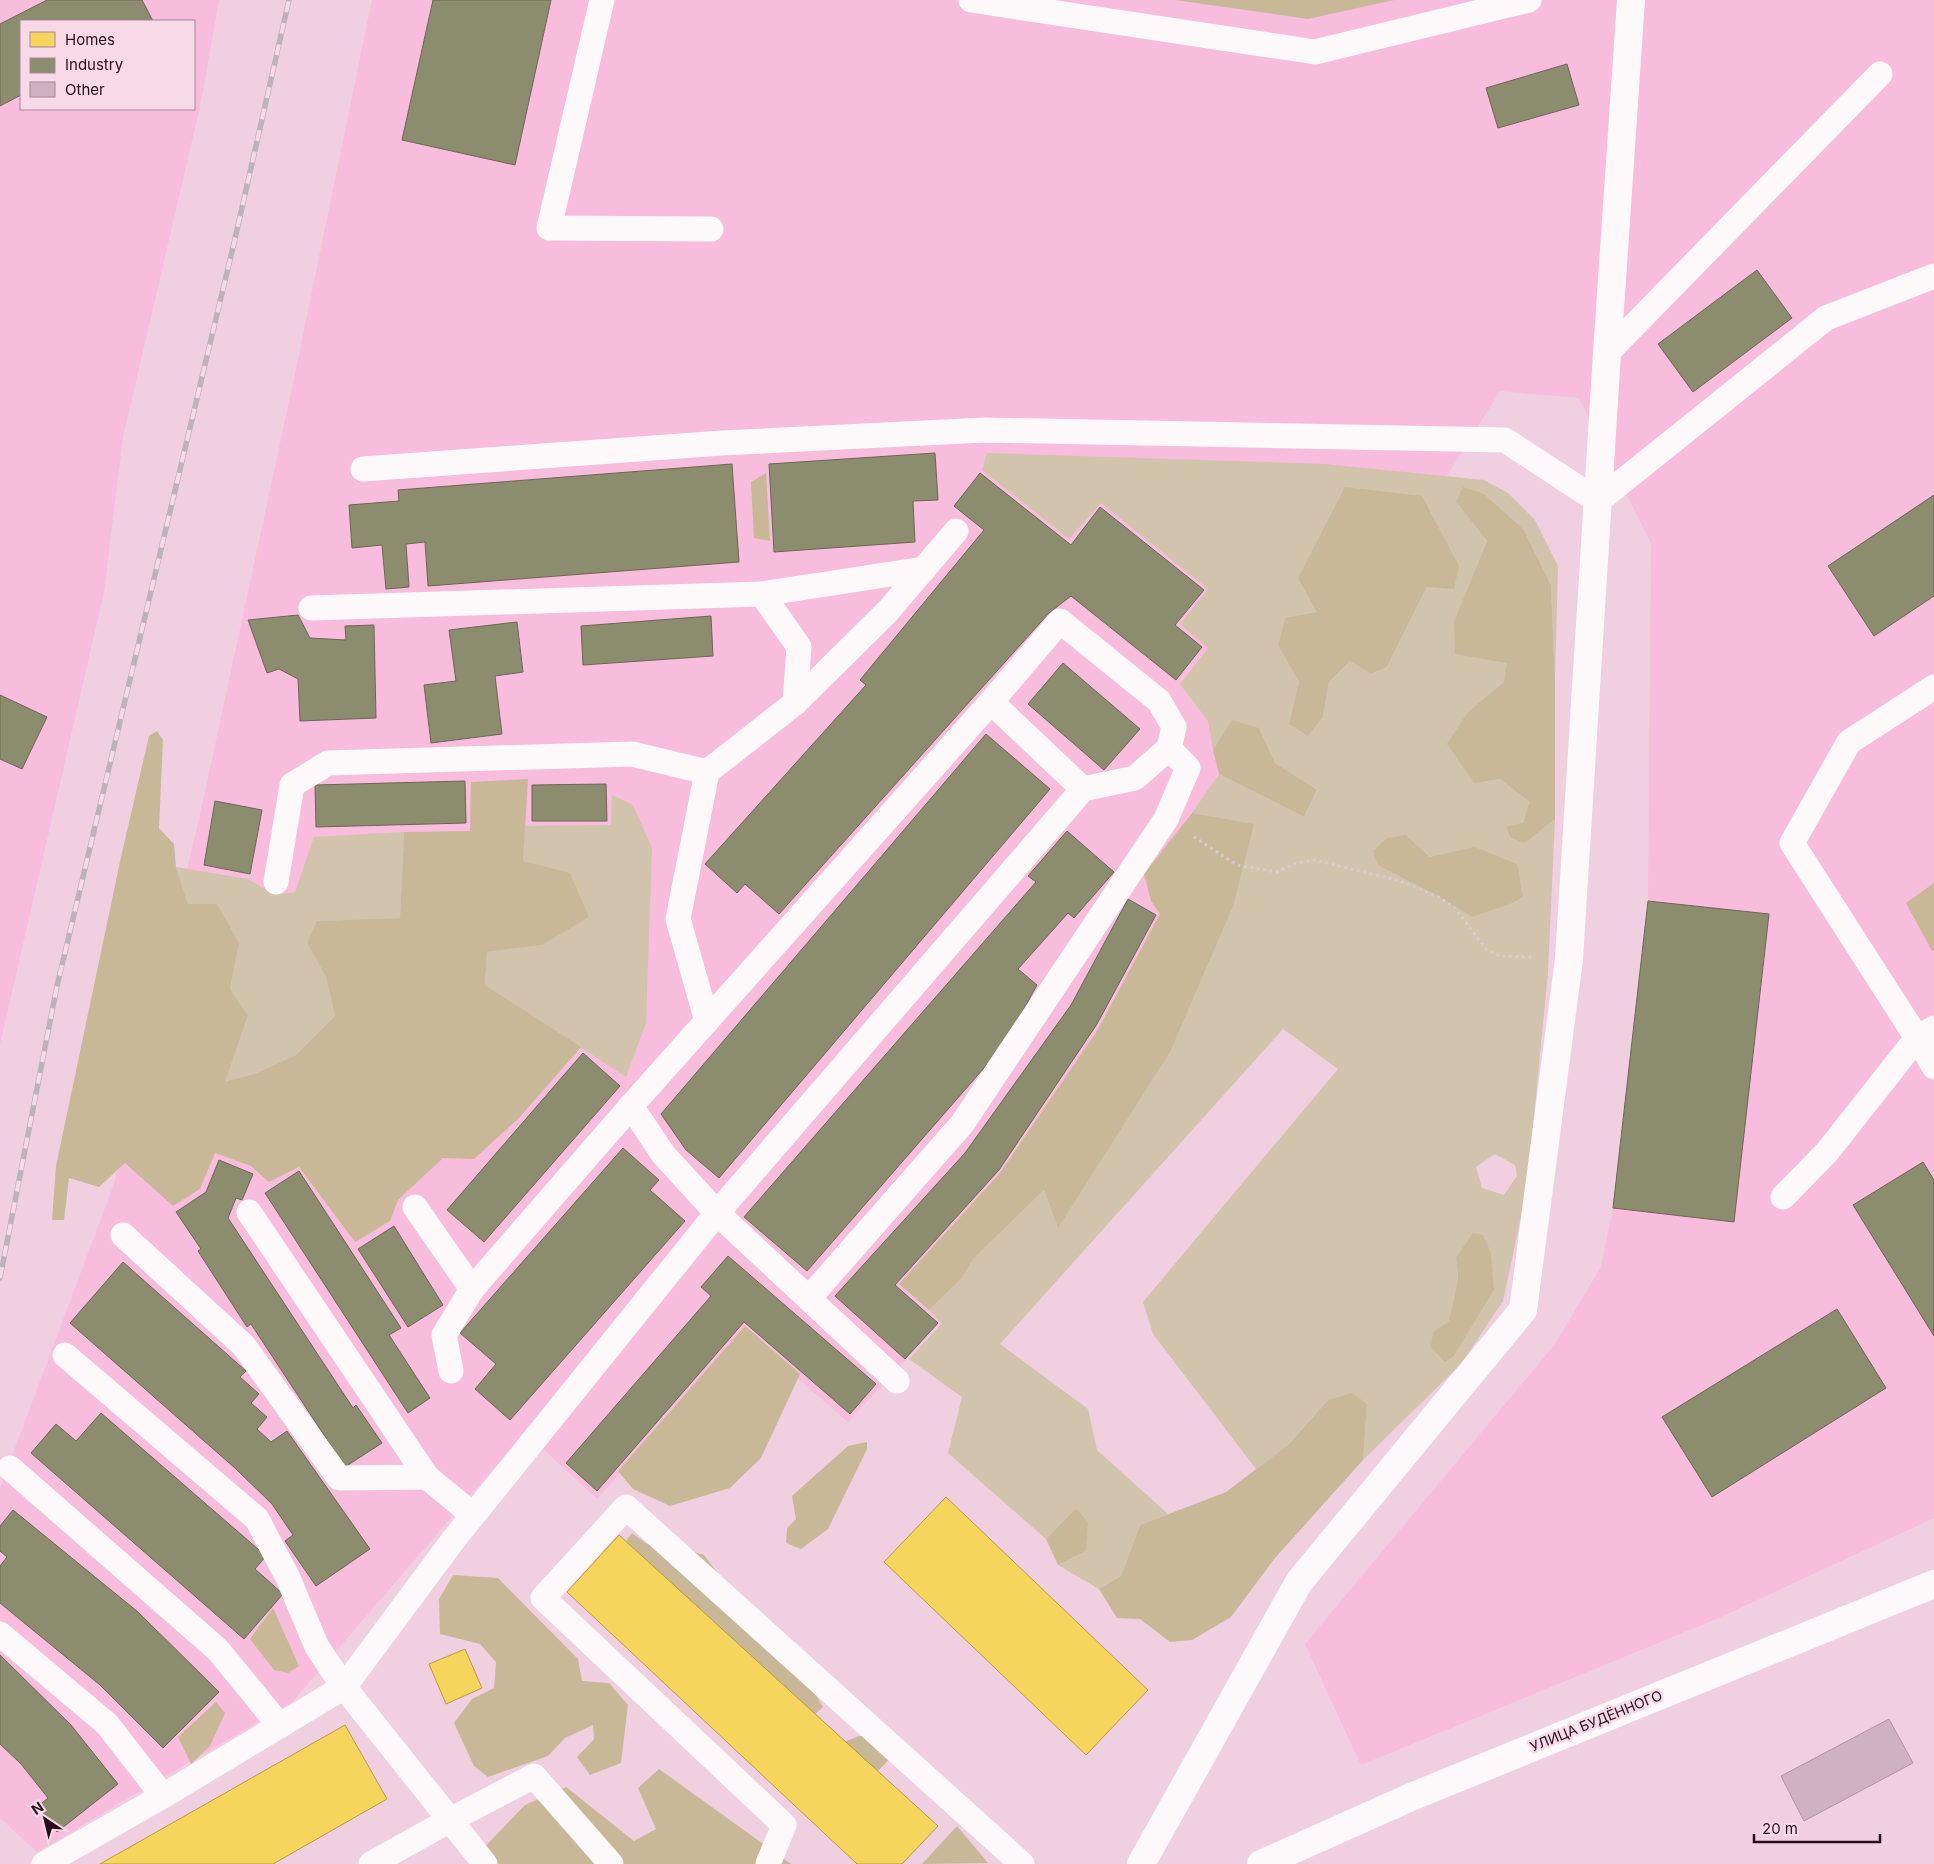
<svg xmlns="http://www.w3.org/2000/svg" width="1934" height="1864" font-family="Inter,sans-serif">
<rect width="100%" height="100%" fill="#f0cfe0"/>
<g fill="#f8bcdc" fill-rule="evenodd">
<path d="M0,0H219L201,102L123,437L104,592L0,1044ZM21,21H194V109H21Z"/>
<polygon points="372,0 1934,0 1934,1518 1714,1620 1361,1765 1305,1644 1555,1344 1601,1267 1613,1208 1648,901 1651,543 1579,398 1500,391 1102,1027 944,1319 848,1422 745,1333 597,1499 525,1432 292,1702 37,1852 0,1818 0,1488 114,1184 203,801 295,374"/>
</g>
<g fill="#d2c3ac" fill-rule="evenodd">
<path d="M987,453L1325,464L1484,480L1508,493L1535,520L1558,566L1555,680L1551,585L1524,530L1456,502L1487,541L1454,621L1507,663L1505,682L1468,712L1500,779L1529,802L1523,823L1525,843L1555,819L1548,972L1527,1189L1503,1301L1461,1364L1363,1460L1367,1404L1328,1400L1289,1444L1256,1469L1153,1334L1143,1302L1338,1069L1283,1029L1000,1344L1088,1409L1097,1450L1168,1514L1140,1525L1121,1576L1099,1589L1058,1565L1086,1551L1076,1508L1046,1539L948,1453L962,1397L909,1359L942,1323L929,1310L962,1278L973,1259L1044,1190L1058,1227L1253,824L1192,813L1219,774L1304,817L1317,791L1275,763L1259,728L1232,720L1213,750L1208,721L1180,684L1208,648L1180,624L1208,589L1101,503L1069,539L982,470ZM1459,566L1427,587L1387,667L1371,674L1350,661L1329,682L1323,717L1289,723L1299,682L1278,645L1285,618L1317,613ZM1406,835L1430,857L1472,917L1430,892ZM1495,1154L1515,1165L1517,1176L1504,1195L1482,1188L1476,1167ZM1456,1258L1494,1290L1454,1356L1445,1362L1433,1332L1449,1322L1458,1278Z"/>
<polygon points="612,795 633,805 652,848 646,1023 626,1077 485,985 487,952 542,945 569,873 523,862 525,826 611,825"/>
<polygon points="404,832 400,918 318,921 307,943 326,977 335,1016 296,1055 257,1073 225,1082 248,1017 230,989 239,943 188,904 176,867 248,879 275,895 295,892 314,837"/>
</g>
<g fill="#c9b898">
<polygon points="1175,0 1394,0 1308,19"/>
<polygon points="766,473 770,541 754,538 751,482"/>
<polygon points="1345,487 1422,496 1459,566 1454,589 1427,587 1387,667 1371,674 1350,661 1329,682 1323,717 1308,736 1289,724 1299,682 1278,645 1285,618 1317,612 1298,578"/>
<polygon points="1463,487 1484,494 1524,530 1551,585 1555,680 1555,819 1525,843 1511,838 1506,827 1523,823 1529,802 1500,779 1474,783 1447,744 1468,712 1504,682 1507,663 1455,654 1454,621 1487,541 1456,502"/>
<polygon points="1232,720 1259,728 1275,763 1317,790 1304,817 1219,774 1213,750"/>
<polygon points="157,731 163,740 159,828 174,844 176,867 188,904 217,904 239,943 230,989 248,1016 225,1082 257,1073 296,1055 335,1016 326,977 307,943 317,921 400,918 404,832 470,831 471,782 528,779 523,861 570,873 589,917 542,945 487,952 485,985 581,1047 518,1119 474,1159 443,1158 398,1200 390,1221 355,1242 299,1167 269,1182 251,1166 215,1153 200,1189 173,1206 125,1163 99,1187 69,1178 64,1220 52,1220 56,1166 121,857 149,736"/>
<polygon points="1192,813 1254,824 1233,906 1170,1052 1058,1228 1044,1190 973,1259 962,1278 929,1310 899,1284 1000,1173 1097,1031 1160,914 1151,901 1144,874"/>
<polygon points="1406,835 1430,857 1475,847 1517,864 1523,897 1510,904 1472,917 1430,892 1378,865 1373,851 1387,838"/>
<polygon points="1934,883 1934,950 1932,951 1906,903"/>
<polygon points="1473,1233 1483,1235 1491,1253 1494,1290 1454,1356 1445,1362 1431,1347 1433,1332 1449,1321 1458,1278 1456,1258"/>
<polygon points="745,1326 800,1374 761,1458 730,1488 670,1506 633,1489 618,1471"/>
<polygon points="1352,1393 1367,1404 1363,1460 1275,1558 1231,1617 1192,1640 1170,1642 1140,1619 1117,1618 1099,1589 1121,1576 1140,1525 1226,1492 1289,1444 1328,1400"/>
<polygon points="867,1442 867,1449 828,1529 801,1549 786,1543 787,1528 796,1519 792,1496 848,1446"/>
<polygon points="1076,1508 1088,1522 1086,1551 1058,1565 1046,1539"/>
<polygon points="632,1533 647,1544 660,1542 704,1555 741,1604 792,1655 823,1707 805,1723 618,1552"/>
<polygon points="453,1575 498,1578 578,1659 582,1681 609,1683 628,1705 621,1763 590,1775 577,1757 594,1739 593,1725 565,1738 548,1756 488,1777 474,1766 454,1723 472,1699 494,1688 496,1662 480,1644 440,1634 439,1599"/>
<polygon points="273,1608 299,1666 288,1673 274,1670 250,1639"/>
<polygon points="216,1702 225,1713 210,1746 191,1764 178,1737"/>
<polygon points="865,1734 893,1755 878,1771 847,1769 838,1744"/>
<polygon points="659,1769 791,1864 479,1864 475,1857 525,1805 566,1787 634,1841 656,1829 638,1788"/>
<polygon points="957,1826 988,1863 922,1864"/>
</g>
<g fill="#f6d55c" stroke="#b89949">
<polygon points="946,1497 1148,1690 1086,1755 884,1562"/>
<polygon points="619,1535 938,1826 902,1864 857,1864 567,1592"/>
<polygon points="465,1649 482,1688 446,1704 429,1664"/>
<polygon points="345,1725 387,1799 273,1864 100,1864"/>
</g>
<g fill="#8c8c6e" stroke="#6e6656">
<polygon points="47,0 142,0 153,21 21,21 21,95 0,106 0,24"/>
<polygon points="433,0 551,0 515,165 402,140"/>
<polygon points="1567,64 1579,105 1498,128 1486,88"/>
<polygon points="1757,270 1792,318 1693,392 1658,344"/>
<polygon points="935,453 938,500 913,501 915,542 774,552 769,464"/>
<polygon points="732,464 739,562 428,586 425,542 406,544 409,587 386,589 382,545 352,548 349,505 399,501 398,490"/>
<polygon points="980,473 1071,545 1100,507 1204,590 1175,625 1202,647 1176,680 1071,596 1049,613 779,914 745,884 737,893 705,864 866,685 860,680 984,530 954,506"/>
<polygon points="1934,495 1934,596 1874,636 1828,566"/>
<polygon points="298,615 310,638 346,640 345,626 374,625 376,718 300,721 298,679 279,669 267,673 248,620"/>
<polygon points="711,616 713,656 583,665 581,626"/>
<polygon points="517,622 523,672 495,676 502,734 431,743 424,685 456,681 449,630"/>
<polygon points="1063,663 1140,729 1104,770 1028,704"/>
<polygon points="0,695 47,717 22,769 0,759"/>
<polygon points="986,734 1050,789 719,1178 686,1150 661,1114"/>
<polygon points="465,781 466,823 316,827 315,785"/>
<polygon points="606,784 607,821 532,821 532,785"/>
<polygon points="215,801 262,810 250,874 204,865"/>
<polygon points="1067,831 1114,872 1074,918 1068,913 1018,969 1037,985 1004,1045 807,1271 744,1217 1036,882 1028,876"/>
<polygon points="1128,899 1156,915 1097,1024 999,1170 895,1285 938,1323 905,1359 835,1296 965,1153 1071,1005"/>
<polygon points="1648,901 1769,914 1734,1222 1613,1208"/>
<polygon points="583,1053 620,1086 484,1242 447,1210"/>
<polygon points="623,1148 659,1180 650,1190 685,1221 510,1420 475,1389 496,1364 460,1333"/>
<polygon points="219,1160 253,1174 242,1200 236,1198 228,1218 353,1408 356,1405 382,1443 345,1467 251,1324 247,1327 198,1251 201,1249 176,1212 206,1192"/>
<polygon points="1923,1162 1934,1180 1934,1336 1853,1205"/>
<polygon points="299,1171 401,1328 389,1335 430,1398 408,1413 265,1193"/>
<polygon points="394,1226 443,1305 408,1327 358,1249"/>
<polygon points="728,1256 876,1384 850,1414 744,1322 597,1491 566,1463 711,1296 701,1287"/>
<polygon points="123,1262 246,1371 240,1377 259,1394 251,1403 267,1417 257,1429 271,1442 287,1431 370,1549 316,1586 285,1541 293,1535 272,1504 236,1469 70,1323"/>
<polygon points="1837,1309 1886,1388 1712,1497 1662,1417"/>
<polygon points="101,1413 266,1556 255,1569 283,1594 244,1639 31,1453 56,1424 76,1441"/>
<polygon points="13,1510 138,1612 219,1692 163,1748 100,1685 0,1603 0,1566 7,1557 0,1551 0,1526"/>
<polygon points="0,1655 71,1725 118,1784 57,1832 37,1807 48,1798 21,1764 0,1744"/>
</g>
<polygon fill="#ceb2c1" stroke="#b296a5" points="1889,1719 1913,1763 1804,1821 1781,1776"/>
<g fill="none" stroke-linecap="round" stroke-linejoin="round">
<polyline stroke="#d6ccd1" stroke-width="3" stroke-dasharray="2.5 4" stroke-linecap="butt" points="1194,837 1237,865 1277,872 1297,863 1315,860 1400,881 1439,897 1455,908 1486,949 1499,956 1534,957"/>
<g stroke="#fdf8fa" stroke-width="25">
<polyline points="602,0 549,228 711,229"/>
<polyline points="971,0 1315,52 1529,0"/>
<polyline points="1607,353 1880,74"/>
<polyline points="363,469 722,443 985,430 1505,440 1598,501 1826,318 1934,276"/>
<polyline points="762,594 924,569"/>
<polyline points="311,608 762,594 799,647 795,703 707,772 678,919 707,1021"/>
<polyline points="1934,687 1849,742 1792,843 1917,1038 1934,1067"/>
<polyline points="991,702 1083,789"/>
<polyline points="795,703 888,611 956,531"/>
<polyline points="276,882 292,785 328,763 632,754 707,772"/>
<polyline points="631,1106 663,1154 717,1213 897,1381"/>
<polyline points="1783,1197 1827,1152 1917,1038 1934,1028"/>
<polyline points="249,1212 427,1477 473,1515"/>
<polyline points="123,1235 244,1346 339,1478 427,1477"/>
<polyline points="809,1298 962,1124 1166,819 1188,768 1169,748"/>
<polyline points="65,1355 257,1519 288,1578 317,1647 344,1687 450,1820 371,1864"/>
<polyline points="451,1371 444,1335 472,1289"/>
<polyline points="10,1468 218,1650 280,1726"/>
<polyline points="0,1634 107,1724 163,1796"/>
<polyline points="44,1864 163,1796 344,1687 454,1539 717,1213 1083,789 1135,778 1169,748 1174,727 1159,701 1060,621 991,702 631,1106 472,1289 415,1207"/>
<polyline points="485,1864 450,1820 534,1776 611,1864"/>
<polyline points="768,1864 784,1825 543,1598 626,1507 1022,1864"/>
</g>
<polyline stroke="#fdf8fa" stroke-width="28" points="1141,1864 1299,1582 1523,1310 1569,959 1607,353 1631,0"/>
<polyline stroke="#fdf8fa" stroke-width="28" points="1261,1864 1411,1797 1934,1584"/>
<g stroke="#bcb3b8" stroke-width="5.5">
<polyline id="rail" points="0,1278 57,986 234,243 289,0"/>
</g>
<use href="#rail" stroke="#f8d9e8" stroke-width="4" stroke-dasharray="11" stroke-linecap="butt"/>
</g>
<g text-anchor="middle" stroke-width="5" stroke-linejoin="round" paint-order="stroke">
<g font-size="14" fill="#280e1d" stroke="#f8d9e8">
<text transform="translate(1596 1721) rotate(-22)" y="5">УЛИЦА БУДЁННОГО</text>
</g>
</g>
<rect x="20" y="20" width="175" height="90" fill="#f8d9e8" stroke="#a58897"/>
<rect x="30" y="32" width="25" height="15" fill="#f6d55c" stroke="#a58897"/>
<text x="65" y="45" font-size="15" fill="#280e1d">Homes</text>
<rect x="30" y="58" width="25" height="15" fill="#8c8c6e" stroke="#a58897"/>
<text x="65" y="70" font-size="15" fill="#280e1d">Industry</text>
<rect x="30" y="82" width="25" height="15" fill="#ceb2c1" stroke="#a58897"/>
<text x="65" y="95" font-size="15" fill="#280e1d">Other</text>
<g transform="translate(45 1819) rotate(325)" stroke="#f8d9e8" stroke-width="4" paint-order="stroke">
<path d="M0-4L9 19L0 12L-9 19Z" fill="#280e1d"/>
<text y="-8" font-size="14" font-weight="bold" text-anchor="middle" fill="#280e1d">N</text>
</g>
<path d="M1754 1834v8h126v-8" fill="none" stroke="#280e1d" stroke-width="2.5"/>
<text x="1762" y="1834" font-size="15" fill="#280e1d" stroke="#f8d9e8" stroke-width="4" paint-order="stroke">20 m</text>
</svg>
